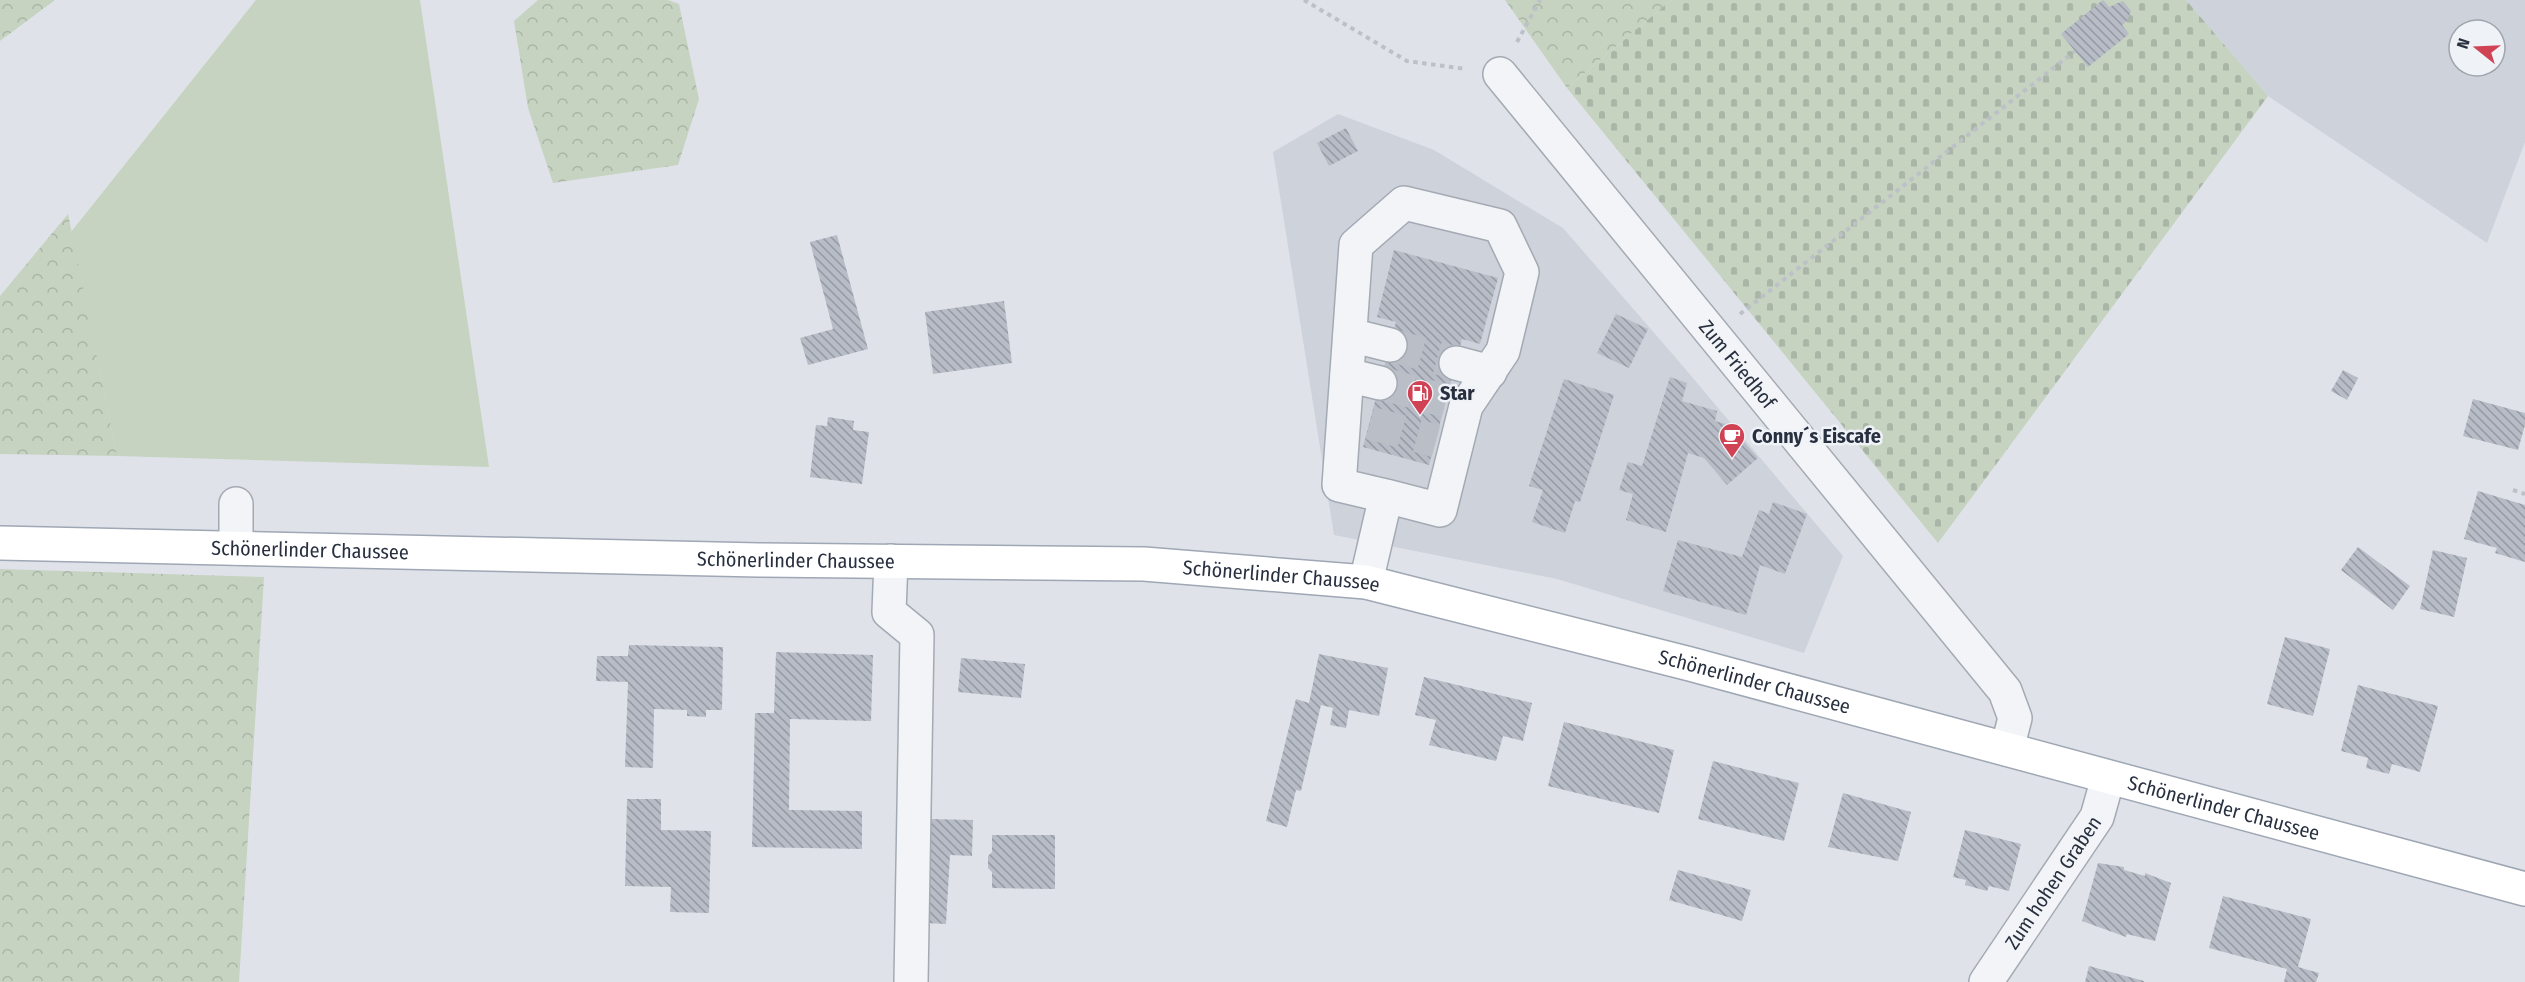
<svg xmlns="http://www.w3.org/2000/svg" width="2525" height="982" font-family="'Fira Sans Condensed',sans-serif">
<defs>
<pattern id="forest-crowns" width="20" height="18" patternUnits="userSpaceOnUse" patternTransform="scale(1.5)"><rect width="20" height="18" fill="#c5d3c0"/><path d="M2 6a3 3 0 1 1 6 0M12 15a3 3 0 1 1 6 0" fill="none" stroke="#a9b5a6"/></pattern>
<pattern id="cemetery-stones" width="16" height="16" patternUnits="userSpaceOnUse" patternTransform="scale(1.5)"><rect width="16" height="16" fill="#c5d3c0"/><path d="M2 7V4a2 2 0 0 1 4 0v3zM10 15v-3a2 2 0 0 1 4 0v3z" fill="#a9b5a6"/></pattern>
<pattern id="building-back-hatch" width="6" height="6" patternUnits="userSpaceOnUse" patternTransform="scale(1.5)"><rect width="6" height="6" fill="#b7bcc6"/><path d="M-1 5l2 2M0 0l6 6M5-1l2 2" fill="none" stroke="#9599a2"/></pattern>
</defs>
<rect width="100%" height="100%" fill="#dfe3e9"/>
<g fill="#cdd2db" fill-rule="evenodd">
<path d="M2186,0H2525V142L2487,243L2268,96ZM2459,30H2495V66H2459Z"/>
<polygon points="1338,114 1434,150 1563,228 1676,358 1843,556 1804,653 1557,579 1334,535 1273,152"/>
</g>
<polygon fill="#c5d3c0" points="256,0 420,0 489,467 117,456 71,232"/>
<g fill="url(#forest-crowns)">
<polygon points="0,0 55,0 0,41"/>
<polygon points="538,0 668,0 679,4 699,99 678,165 553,183 528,108 514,21"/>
<polygon points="1505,0 1671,0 1567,88"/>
<polygon points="68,214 117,456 0,454 0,296"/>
<polygon points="0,569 264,577 239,982 0,982"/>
</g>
<polygon fill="url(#cemetery-stones)" points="1671,0 2186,0 2268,96 1938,543 1567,88"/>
<g fill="url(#building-back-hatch)">
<polygon points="2103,0 2109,7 2123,1 2131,11 2127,21 2122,25 2129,34 2088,67 2061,34"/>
<polygon points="1346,128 1358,151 1329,166 1317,143"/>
<polygon points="837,235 868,349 808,365 800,338 833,329 810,242"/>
<polygon points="1394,250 1498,278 1480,344 1462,339 1429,465 1363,447 1396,322 1377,317"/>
<polygon points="1004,301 1012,363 933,374 925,312"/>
<polygon points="1616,314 1648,329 1629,368 1597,353"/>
<polygon points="2343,370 2358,378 2347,400 2331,391"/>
<polygon points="1670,377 1687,383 1682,401 1717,411 1715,421 1729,425 1758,458 1727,485 1704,458 1688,453 1666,532 1626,520 1633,494 1619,490 1628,462 1642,466"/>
<polygon points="1564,379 1614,395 1580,502 1575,501 1565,533 1532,522 1543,490 1529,486"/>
<polygon points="2473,399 2525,413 2525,425 2518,450 2463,436"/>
<polygon points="828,417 854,421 853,430 869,432 862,484 810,477 816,425 827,426"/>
<polygon points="2478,491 2525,505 2525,562 2495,553 2497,548 2464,539"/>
<polygon points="1773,502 1807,514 1785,574 1760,565 1746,615 1663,591 1678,540 1742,557 1759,510 1769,514"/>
<polygon points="2358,547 2410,586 2393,610 2341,570"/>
<polygon points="2433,550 2467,558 2454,617 2420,609"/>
<polygon points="2285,637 2330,649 2313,716 2267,704"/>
<polygon points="629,645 723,647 722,710 706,710 706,717 687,716 687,710 654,709 653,768 625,767 628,682 596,681 597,656 628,656"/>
<polygon points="776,652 873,655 871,721 790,719 789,810 862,811 862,849 752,847 755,713 774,713"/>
<polygon points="1319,654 1388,668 1379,716 1349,710 1346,728 1330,725 1333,708 1321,705 1301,791 1296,790 1287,827 1266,821 1296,699 1309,703"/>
<polygon points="961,658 1025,664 1021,698 958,692"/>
<polygon points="1424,677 1532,703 1523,741 1503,736 1496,761 1429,745 1436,720 1415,715"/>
<polygon points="2358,685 2438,706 2420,772 2392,764 2389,774 2366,768 2368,758 2341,751"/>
<polygon points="1564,722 1674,750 1659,813 1548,786"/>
<polygon points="1713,761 1799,783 1784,841 1698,819"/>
<polygon points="1843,793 1911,812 1898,861 1828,847"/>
<polygon points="627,799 661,799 661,830 711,831 709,913 670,912 671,887 625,886"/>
<polygon points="930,819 973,820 972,856 950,855 946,924 926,923"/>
<polygon points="1965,830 2021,844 2009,891 1989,886 1987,891 1965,885 1966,880 1953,877"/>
<polygon points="992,835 1055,835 1055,889 992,888 992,872 988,868 988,856 992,852"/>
<polygon points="2098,863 2124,867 2124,870 2145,876 2145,873 2171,883 2155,941 2127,934 2126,937 2082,921"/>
<polygon points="1678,870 1751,890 1742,921 1669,900"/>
<polygon points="2223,896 2311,919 2298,967 2319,973 2316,982 2284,982 2287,969 2209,948"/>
<polygon points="2089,966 2144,981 2144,982 2085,982"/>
</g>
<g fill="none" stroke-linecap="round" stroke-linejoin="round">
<g stroke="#babfc7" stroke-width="33" stroke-dasharray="33 16" stroke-linecap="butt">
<polyline points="1390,345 1456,363"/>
<polyline points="1380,383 1446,401"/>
<polyline points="1370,423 1436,441"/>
</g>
<g stroke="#a4aab3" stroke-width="36">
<g id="minor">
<path id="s1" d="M1500,74L2005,691L2015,718L2007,749"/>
<polyline points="1350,335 1390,345"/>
<polyline points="1456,363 1490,372"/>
<polyline points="1347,375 1380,383"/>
<polyline points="236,504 236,548"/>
<polyline points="891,561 889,612 917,635 911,982"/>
<polyline points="1366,582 1386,496 1440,510 1466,406 1503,351 1522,272 1500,226 1404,203 1356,245 1341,457 1339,485 1386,496"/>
<path id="s2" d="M1986,982L2097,817L2108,778"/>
</g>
</g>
<g stroke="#9fa7b4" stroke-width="36">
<g id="major">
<path id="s3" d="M0,543L759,560L1144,564L1366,582L1690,664L2525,889"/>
</g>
</g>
<g stroke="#bdc1c7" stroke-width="4" stroke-dasharray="4.5 4.5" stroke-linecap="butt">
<polyline points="1304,0 1407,61 1466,69"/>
<polyline points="1517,42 1540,0"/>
<polyline points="1740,314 2075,51"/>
<polyline points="2513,490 2525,494"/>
</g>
<use href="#minor" stroke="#f2f4f7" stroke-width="33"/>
<use href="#major" stroke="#fff" stroke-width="33"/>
</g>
<defs>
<g id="fuel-pin" transform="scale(1.35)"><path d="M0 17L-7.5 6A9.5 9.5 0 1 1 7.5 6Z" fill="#cf4354" stroke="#eff2f6"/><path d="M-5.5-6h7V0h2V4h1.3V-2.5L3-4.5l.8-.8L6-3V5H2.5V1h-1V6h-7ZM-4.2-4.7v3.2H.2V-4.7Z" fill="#fff"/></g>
<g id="cafe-pin" transform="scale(1.35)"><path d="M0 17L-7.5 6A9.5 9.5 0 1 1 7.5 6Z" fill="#cf4354" stroke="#eff2f6"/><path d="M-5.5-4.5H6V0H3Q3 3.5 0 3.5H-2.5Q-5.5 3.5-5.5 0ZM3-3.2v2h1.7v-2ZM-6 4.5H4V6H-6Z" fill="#fff"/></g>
</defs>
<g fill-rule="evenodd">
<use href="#fuel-pin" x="1420" y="393"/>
<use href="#cafe-pin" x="1732" y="436"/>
</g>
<g text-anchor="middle" stroke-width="5" stroke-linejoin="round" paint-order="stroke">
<g font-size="20" fill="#283040" stroke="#eff2f6">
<text dy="7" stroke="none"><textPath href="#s1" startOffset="375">Zum Friedhof</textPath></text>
<text dy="7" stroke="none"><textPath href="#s3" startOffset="310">Schönerlinder Chaussee</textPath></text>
<text dy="7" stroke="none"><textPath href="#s3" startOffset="796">Schönerlinder Chaussee</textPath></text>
<text dy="7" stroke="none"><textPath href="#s3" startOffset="1282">Schönerlinder Chaussee</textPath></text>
<text dy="7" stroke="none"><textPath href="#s3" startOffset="1768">Schönerlinder Chaussee</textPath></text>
<text dy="7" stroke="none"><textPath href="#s3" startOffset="2254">Schönerlinder Chaussee</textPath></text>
<text dy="7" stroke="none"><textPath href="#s2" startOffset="120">Zum hohen Graben</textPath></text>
</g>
<g font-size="20" font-weight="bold" fill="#283040" stroke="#eff2f6" text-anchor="start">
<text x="1440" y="400">Star</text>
<text x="1752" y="443">Conny´s Eiscafe</text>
</g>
</g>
<g transform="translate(2477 48) rotate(288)"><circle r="28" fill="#eff2f6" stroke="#9fa4ad" stroke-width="1.5"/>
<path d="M0-4.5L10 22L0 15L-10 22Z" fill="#cf4354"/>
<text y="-9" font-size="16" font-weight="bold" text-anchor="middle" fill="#283040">N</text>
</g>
</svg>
